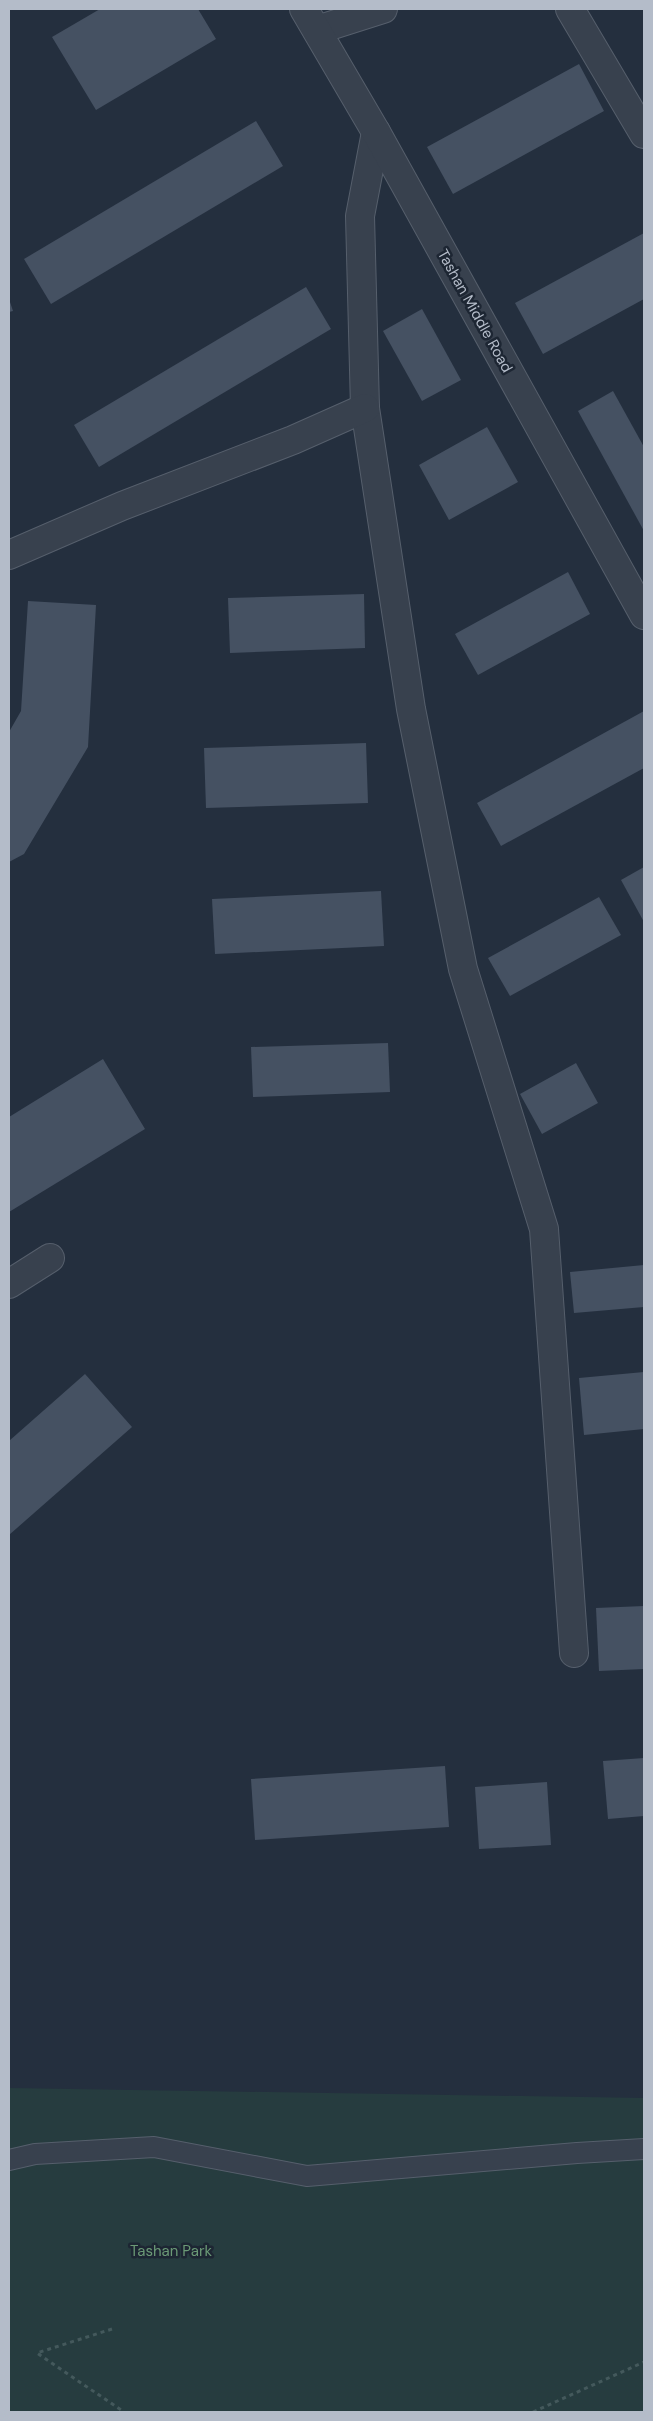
<svg xmlns="http://www.w3.org/2000/svg" width="653" height="2421" font-family="'DM Sans',sans-serif">
<rect width="100%" height="100%" fill="#242f3e"/>
<polygon fill="#263c3f" points="9,2088 644,2098 644,2412 9,2412"/>
<g fill="#455162">
<polygon points="100,9 198,9 216,39 96,110 52,37"/>
<polygon points="579,64 604,111 453,194 427,147"/>
<polygon points="256,121 283,166 51,304 24,259"/>
<polygon points="644,233 644,299 543,354 515,303"/>
<polygon points="306,287 331,329 99,467 74,425"/>
<polygon points="9,299 13,311 9,312"/>
<polygon points="422,309 461,380 422,401 383,331"/>
<polygon points="613,391 644,447 644,531 578,411"/>
<polygon points="487,427 518,482 449,520 419,465"/>
<polygon points="568,572 590,614 478,675 455,634"/>
<polygon points="364,594 365,648 230,653 228,598"/>
<polygon points="28,601 96,605 88,747 24,854 9,862 9,732 21,711"/>
<polygon points="644,711 644,768 501,846 477,803"/>
<polygon points="366,743 368,803 206,808 204,748"/>
<polygon points="644,867 644,922 621,880"/>
<polygon points="381,891 384,946 215,954 212,899"/>
<polygon points="599,897 621,935 510,996 488,958"/>
<polygon points="388,1043 390,1092 253,1097 251,1047"/>
<polygon points="103,1059 145,1129 9,1212 9,1117"/>
<polygon points="576,1063 598,1103 542,1134 520,1094"/>
<polygon points="644,1265 644,1307 574,1313 570,1272"/>
<polygon points="644,1372 644,1429 584,1435 579,1378"/>
<polygon points="85,1374 132,1427 9,1535 9,1441"/>
<polygon points="644,1606 644,1669 599,1671 596,1608"/>
<polygon points="644,1758 644,1816 608,1819 603,1761"/>
<polygon points="445,1766 449,1827 255,1840 251,1779"/>
<polygon points="547,1782 551,1845 479,1849 475,1787"/>
</g>
<g fill="none" stroke-linecap="round" stroke-linejoin="round">
<g stroke="#565f6c" stroke-width="22">
<polyline id="service" points="9,2160 35,2154 154,2147 307,2176 577,2153 644,2149"/>
</g>
<g stroke="#565f6c" stroke-width="30">
<g id="minor">
<polyline points="570,9 644,134"/>
<polyline points="317,30 383,9"/>
<polyline points="376,132 360,216 365,408 411,709 463,969 544,1229 574,1653"/>
<polyline points="9,555 122,506 293,440 365,408"/>
<polyline points="9,1284 50,1258"/>
</g>
</g>
<g stroke="#565f6c" stroke-width="30">
<polyline id="tertiary" points="304,9 376,132 644,615"/>
</g>
<g stroke="#44595c" stroke-width="3" stroke-dasharray="4 4" stroke-linecap="butt">
<polyline points="112,2329 37,2353 124,2412"/>
<polyline points="533,2412 644,2362"/>
</g>
<use href="#service" stroke="#38414e" stroke-width="20"/>
<use href="#minor" stroke="#38414e" stroke-width="28"/>
<use href="#tertiary" stroke="#38414e" stroke-width="28"/>
</g>
<g text-anchor="middle" stroke-width="5" stroke-linejoin="round" paint-order="stroke">
<g font-size="15" fill="#b4bcc9" stroke="#1d2633">
<text transform="translate(475 311) rotate(61)" y="5">Tashan Middle Road</text>
</g>
<g font-size="15" fill="#6b9a76" stroke="#1d2633">
<text x="171" y="2256">Tashan Park</text>
</g>
</g>
<rect width="653" height="2421" fill="none" stroke="#b4bcc9" stroke-width="20"/>
</svg>
